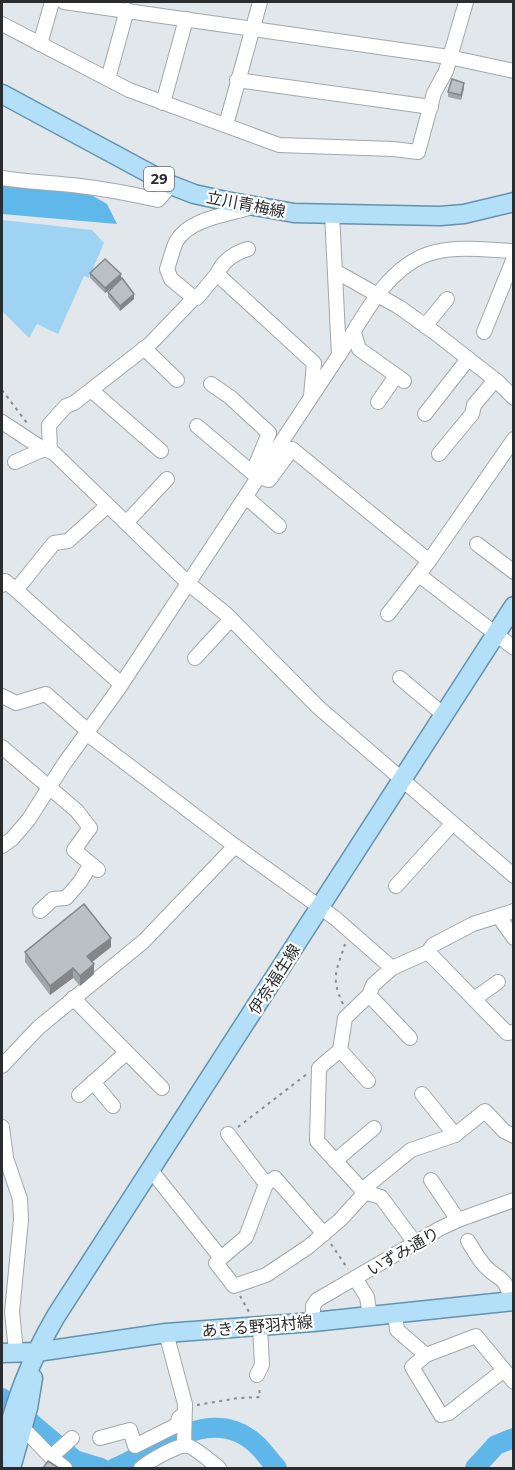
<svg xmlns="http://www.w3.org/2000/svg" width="515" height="1470" font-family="'Noto Sans','Noto Sans JP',sans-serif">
<rect width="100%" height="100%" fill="#e1e7eb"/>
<polygon fill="#9fd3f3" points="3,220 92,230 104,243 89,278 84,276 58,334 37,324 29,338 2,311"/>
<polygon fill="#60b8ea" points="2,180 81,189 107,204 117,224 2,214"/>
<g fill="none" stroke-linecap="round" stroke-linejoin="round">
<g stroke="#5fb6e8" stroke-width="20">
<polyline points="2,1398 75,1460 101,1468"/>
<path d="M115,1468C159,1449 215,1401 259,1447C265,1453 271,1462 277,1468"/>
<polyline points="475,1468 496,1445 514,1438"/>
</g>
<g stroke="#a1a7ab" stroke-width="16">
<g id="minor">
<polyline points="64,2 449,57 514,71"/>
<polyline points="2,24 129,90 279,145 393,149 418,152 434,93 446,71 466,2"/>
<polyline points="40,44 52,2"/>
<polyline points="108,79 127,10"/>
<polyline points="237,80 431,107"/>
<polyline points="163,103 186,19"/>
<polyline points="226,125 260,2"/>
<path d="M2,178C28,182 54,183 80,186C106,189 132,194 158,200L171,185"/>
<polyline points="335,271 399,307 438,335 498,382 514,398"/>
<path d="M217,274C223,261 234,253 248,249"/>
<polyline points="194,298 197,298 217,274 314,363 311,396"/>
<polyline points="425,326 447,299"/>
<polyline points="484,332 514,258"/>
<polyline points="354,333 359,349 404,381"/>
<polyline points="144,348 177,380"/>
<path d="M339,355C364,317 387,264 435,252C460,246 488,250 514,251"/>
<polyline points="211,384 230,397 269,433 255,467 260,477"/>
<polyline points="91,390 161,451"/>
<polyline points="378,402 396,376"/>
<polyline points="425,414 468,359"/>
<polyline points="2,422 40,447 54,453 189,584 226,614 318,707 514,876"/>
<polyline points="197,426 256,476 269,480 292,449 429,561"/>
<path d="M50,451L49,425L66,406L74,403L150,344L194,298L171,279L167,269C170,261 172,251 176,242C189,218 228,215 252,207"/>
<polyline points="439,454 472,414 474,405 495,380"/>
<polyline points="15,462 44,449"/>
<polyline points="246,497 279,526"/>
<polyline points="126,523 167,479"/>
<polyline points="477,544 514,572"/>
<polyline points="419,575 514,648"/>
<polyline points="2,585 5,581 16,590 121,684"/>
<polyline points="16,590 54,543 68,541 107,506"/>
<polyline points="388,614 429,561 514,439"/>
<polyline points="195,658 231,619"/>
<polyline points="400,678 444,715"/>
<polyline points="2,696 16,703 46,694 88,731"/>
<polyline points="86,733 235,846 335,918 392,968 428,952 433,945 473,924 514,911"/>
<polyline points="2,747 77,811 90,828 74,850 98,870"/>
<polyline points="2,846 12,839 29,819 64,764 117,691 339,355 332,213"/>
<polyline points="396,886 452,824"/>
<polyline points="40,911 53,899 66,898 80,882 91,864"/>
<polyline points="499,917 514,938"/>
<polyline points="428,952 507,1033 514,1032"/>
<polyline points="392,968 373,985 369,995 345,1018 340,1050 319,1068 317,1141 364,1192 381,1197 415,1243"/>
<polyline points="369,995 410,1038"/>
<polyline points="73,998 162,1088"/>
<polyline points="474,999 498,982"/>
<polyline points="340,1050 368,1081"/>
<polyline points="2,1066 39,1027 144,941 235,846"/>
<polyline points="93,1082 113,1106"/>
<polyline points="422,1094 455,1135"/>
<polyline points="79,1095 126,1053"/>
<polyline points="2,1127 6,1158 20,1199 21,1220 12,1312 16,1351"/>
<polyline points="228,1134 266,1184"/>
<polyline points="335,1161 374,1128"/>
<polyline points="150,1169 221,1258 246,1237 266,1184 275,1178 324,1234"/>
<polyline points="431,1180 458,1220"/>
<polyline points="362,1190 411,1150 455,1135 485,1111 504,1131 514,1136"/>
<path d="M468,1241C473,1249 478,1258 484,1265C499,1282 505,1273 511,1301"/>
<polyline points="221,1258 216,1263 234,1286 266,1275 308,1247 340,1220 362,1196 364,1192"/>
<polyline points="355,1278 367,1297 370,1316"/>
<polyline points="395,1313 397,1330 426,1355 476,1336 514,1382"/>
<polyline points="313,1322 313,1306 317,1300 439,1229 458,1220 514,1200"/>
<polyline points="166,1333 185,1404 184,1446"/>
<polyline points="426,1355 412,1367 441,1415 449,1413 504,1370"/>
<polyline points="257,1375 262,1365 260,1326"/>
<polyline points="17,1422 51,1457 65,1468"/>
<polyline points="100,1438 130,1430 135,1446 177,1425 179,1418 184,1414"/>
<polyline points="51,1457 72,1438"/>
<path d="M141,1468C148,1462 179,1443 188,1446C196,1448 212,1463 219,1468"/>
</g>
</g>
<g stroke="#6392af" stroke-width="21">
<g id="major">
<polyline points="2,94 171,185 194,194 226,201 294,213 440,216 464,214 514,202"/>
<polyline points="2,1353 37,1352 166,1333 313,1322 514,1301"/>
<path d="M2,1453C15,1402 29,1362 56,1316L514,606"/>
<polyline points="11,1468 28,1408 33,1378"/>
</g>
</g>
<g stroke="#878b8e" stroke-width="2" stroke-dasharray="3 4.5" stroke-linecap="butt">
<polyline points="2,390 27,423"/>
<path d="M343,1004C330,977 337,970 345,944"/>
<polyline points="238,1127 307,1074"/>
<polyline points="331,1244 348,1269"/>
<polyline points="240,1296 249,1312"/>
<polyline points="197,1405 239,1398 260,1397 259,1386"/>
</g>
<use href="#minor" stroke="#fff" stroke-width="14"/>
<use href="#major" stroke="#b4dff8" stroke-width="18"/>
</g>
<g fill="#a0a5a9">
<polygon points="464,88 461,100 448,97 448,92"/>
<polygon points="90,273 121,279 134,299 120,311 108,297 108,292 117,283 105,293 90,278"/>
<polygon points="111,947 92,962 94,974 80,986 73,978 50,995 25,962 25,952"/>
</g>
<g fill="#828689">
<polygon points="464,83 464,88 461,100 461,95"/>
<polygon points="121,274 121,280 105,293 105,288"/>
<polygon points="134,294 134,299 120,311 120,306"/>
<polygon points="111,938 111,947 87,966 87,956"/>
<polygon points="94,964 94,974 80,986 80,976"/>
<polygon points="73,968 73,978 50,995 50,986"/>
</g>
<g fill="#bac0c4" stroke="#828689" stroke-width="1.5">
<polygon points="452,79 464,83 461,95 448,92"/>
<polygon points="105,259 121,274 105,288 90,273"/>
<polygon points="122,278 134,294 120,306 108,292"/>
<polygon points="84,904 111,938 87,956 94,964 80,976 73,968 50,986 25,952"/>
<polygon points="48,1461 59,1468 43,1468"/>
</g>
<g text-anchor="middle" stroke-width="4.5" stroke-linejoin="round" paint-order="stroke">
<rect fill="#fff" stroke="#6a6b6d" stroke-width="1.5" x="144" y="167" width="30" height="24" rx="4.5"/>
<g font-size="15" font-weight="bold" fill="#2a2c2e">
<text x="159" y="184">29</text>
</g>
<g font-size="16" fill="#2a2c2e" stroke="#fff">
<text transform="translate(246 204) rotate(11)" y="6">立川青梅線</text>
<text transform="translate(274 979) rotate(-57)" y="6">伊奈福生線</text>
<text transform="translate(403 1251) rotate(-30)" y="6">いずみ通り</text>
<text transform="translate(257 1326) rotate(-5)" y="6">あきる野羽村線</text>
</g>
</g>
<rect width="515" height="1470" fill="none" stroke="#2a2c2e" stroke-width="6"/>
</svg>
